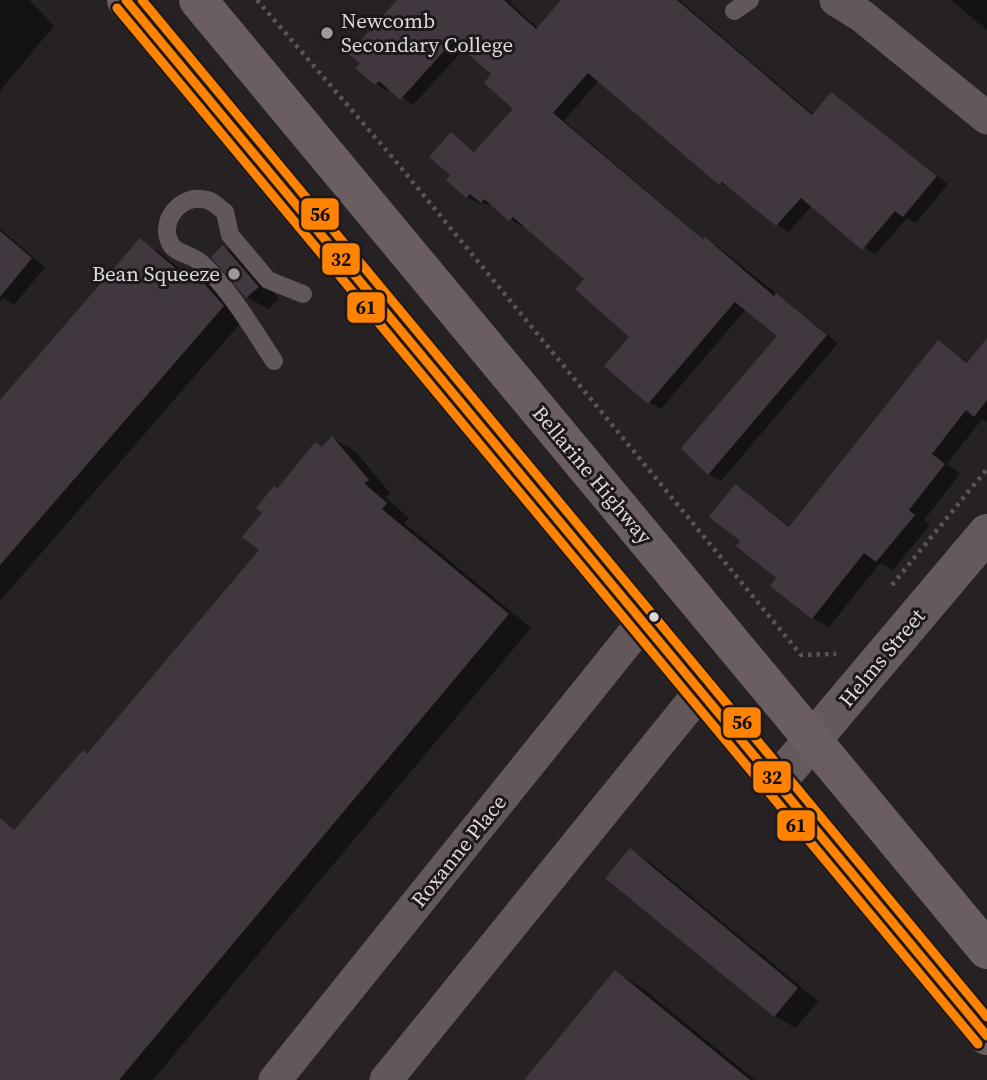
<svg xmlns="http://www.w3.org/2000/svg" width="987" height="1080" font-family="'Source Serif 4',serif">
<rect width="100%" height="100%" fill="#262224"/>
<g fill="#0007">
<polygon points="0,0 29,0 54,26 0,91"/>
<polygon points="399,0 512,0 510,3 539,29 564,0 679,0 814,115 832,94 948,184 916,223 907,218 875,255 812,205 789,232 777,225 734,189 720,183 599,80 564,121 705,240 717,246 838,343 721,481 709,474 779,336 746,309 661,409 649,402 631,337 586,279 524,224 522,227 495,207 481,202 479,204 467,197 448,180 453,175 452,135 476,152 515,108 493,74 464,49 413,105 390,88 388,91 376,84"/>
<polygon points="951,0 987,0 987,30"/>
<polygon points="0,229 45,267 14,305 3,298 0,302"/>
<polygon points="140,241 161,253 191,278 195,275 216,287 244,319 0,601 0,403"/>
<polygon points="224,247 245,259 279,299 268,309 247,297"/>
<polygon points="987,340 987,422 982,419 947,464 960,474 924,520 930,525 893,570 880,563 829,627 813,618 743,541 736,486 791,527 938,342 969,363"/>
<polygon points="333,438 356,452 391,494 385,497 409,518 404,523 531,628 153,1080 0,1080 0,841 15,832 88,755 261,550 264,512 278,490"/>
<polygon points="630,851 651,863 818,1001 796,1028 775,1016"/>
<polygon points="615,972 642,988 755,1080 526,1080"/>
</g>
<g fill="#40373f">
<polygon points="397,0 504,0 536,29 561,0 677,0 812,115 831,92 937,176 903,217 895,211 862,250 801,198 776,226 722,182 719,185 588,73 553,113 703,239 705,237 774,296 776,293 827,335 708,475 681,448 777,336 735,302 648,404 604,366 629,337 575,289 584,279 513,217 509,221 484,199 481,203 470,194 466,198 446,180 450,175 429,157 451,132 474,152 513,109 484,83 491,74 453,41 400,100 379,81 375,85 355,68 360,64 349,54"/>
<polygon points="0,231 32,258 0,297"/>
<polygon points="140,238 188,279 195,273 224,306 0,565 0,400"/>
<polygon points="223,245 259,287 246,298 211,257"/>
<polygon points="987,338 987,400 974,417 966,410 932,454 945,464 909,510 915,515 876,562 864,553 812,619 770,586 776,578 736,546 740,541 709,517 735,484 789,527 938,340 967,363"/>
<polygon points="332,436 369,480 364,483 387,503 382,509 509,614 119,1080 0,1080 0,818 14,830 83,750 87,754 259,550 242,537 262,513 256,508 274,486 277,489 315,442 322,447"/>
<polygon points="630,848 798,988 774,1017 605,878"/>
<polygon points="615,970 750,1080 524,1080"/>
</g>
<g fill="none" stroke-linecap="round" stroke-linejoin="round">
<g stroke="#5c5557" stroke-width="4.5" stroke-dasharray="3.5 5" stroke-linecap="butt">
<polyline points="257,0 393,158 801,655 836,654"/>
<polyline points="892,585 987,469"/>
</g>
<g stroke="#62585a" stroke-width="18">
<polyline points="734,11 750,0"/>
<path d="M274,361C252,328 230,289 200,262C192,255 178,254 172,246C156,223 181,192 207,200C213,201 219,208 225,212L230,235L268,280L303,294"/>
</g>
<g stroke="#62585a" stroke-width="33">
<polyline points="836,0 862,16 987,118"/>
<polyline points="275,1080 643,622"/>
<polyline points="386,1080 701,691"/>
</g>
<polyline stroke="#655a5b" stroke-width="38" points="776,783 987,533"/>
<g stroke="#6a5e60" stroke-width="38">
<polyline points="126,0 987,1036"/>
<polyline points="198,0 987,950"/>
</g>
<g stroke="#1d181a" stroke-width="14">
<polyline id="bus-1" points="126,0 987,1036"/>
</g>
<g stroke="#1d181a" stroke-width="14">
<polyline id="bus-2" points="117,8 978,1044"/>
</g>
<g stroke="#1d181a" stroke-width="14">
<polyline id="bus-3" points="142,0 987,1017"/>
</g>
<use href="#bus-1" stroke="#ff8200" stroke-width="9"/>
<use href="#bus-2" stroke="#ff8200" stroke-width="9"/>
<use href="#bus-3" stroke="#ff8200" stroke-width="9"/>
</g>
<g fill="#9d999b" stroke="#1d181a" stroke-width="2.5">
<circle cx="327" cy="33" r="7"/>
<circle cx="234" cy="274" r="7"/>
</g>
<circle fill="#ddd9db" stroke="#1d181a" stroke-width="2.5" cx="654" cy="617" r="6"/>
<g text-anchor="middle" stroke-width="6" stroke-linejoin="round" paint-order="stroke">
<g font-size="21" fill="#ddd9db" stroke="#1d181a" text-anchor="start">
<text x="341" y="28">Newcomb<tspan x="341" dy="24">Secondary College</tspan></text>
<text x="220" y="281" text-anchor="end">Bean Squeeze</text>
</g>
<g font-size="21" fill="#ddd9db" stroke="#1d181a">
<text transform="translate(592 475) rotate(50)" y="7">Bellarine Highway</text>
<text transform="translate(882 658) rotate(-50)" y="7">Helms Street</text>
<text transform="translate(459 851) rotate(-51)" y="7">Roxanne Place</text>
</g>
</g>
<g stroke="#1d181a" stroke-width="2.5">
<rect x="300" y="197" width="40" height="34" rx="7" fill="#ff8200"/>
<rect x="321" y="242" width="40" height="34" rx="7" fill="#ff8200"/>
<rect x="346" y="291" width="40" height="33" rx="7" fill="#ff8200"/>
<rect x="722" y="706" width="40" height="33" rx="7" fill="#ff8200"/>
<rect x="752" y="760" width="40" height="34" rx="7" fill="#ff8200"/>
<rect x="776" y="809" width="40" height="33" rx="7" fill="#ff8200"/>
</g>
<g font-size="19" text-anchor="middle" font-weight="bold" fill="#111">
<text x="320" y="221">56</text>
<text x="341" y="266">32</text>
<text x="366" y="314">61</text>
<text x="742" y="729">56</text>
<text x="772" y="784">32</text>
<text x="796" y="832">61</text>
</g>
</svg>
